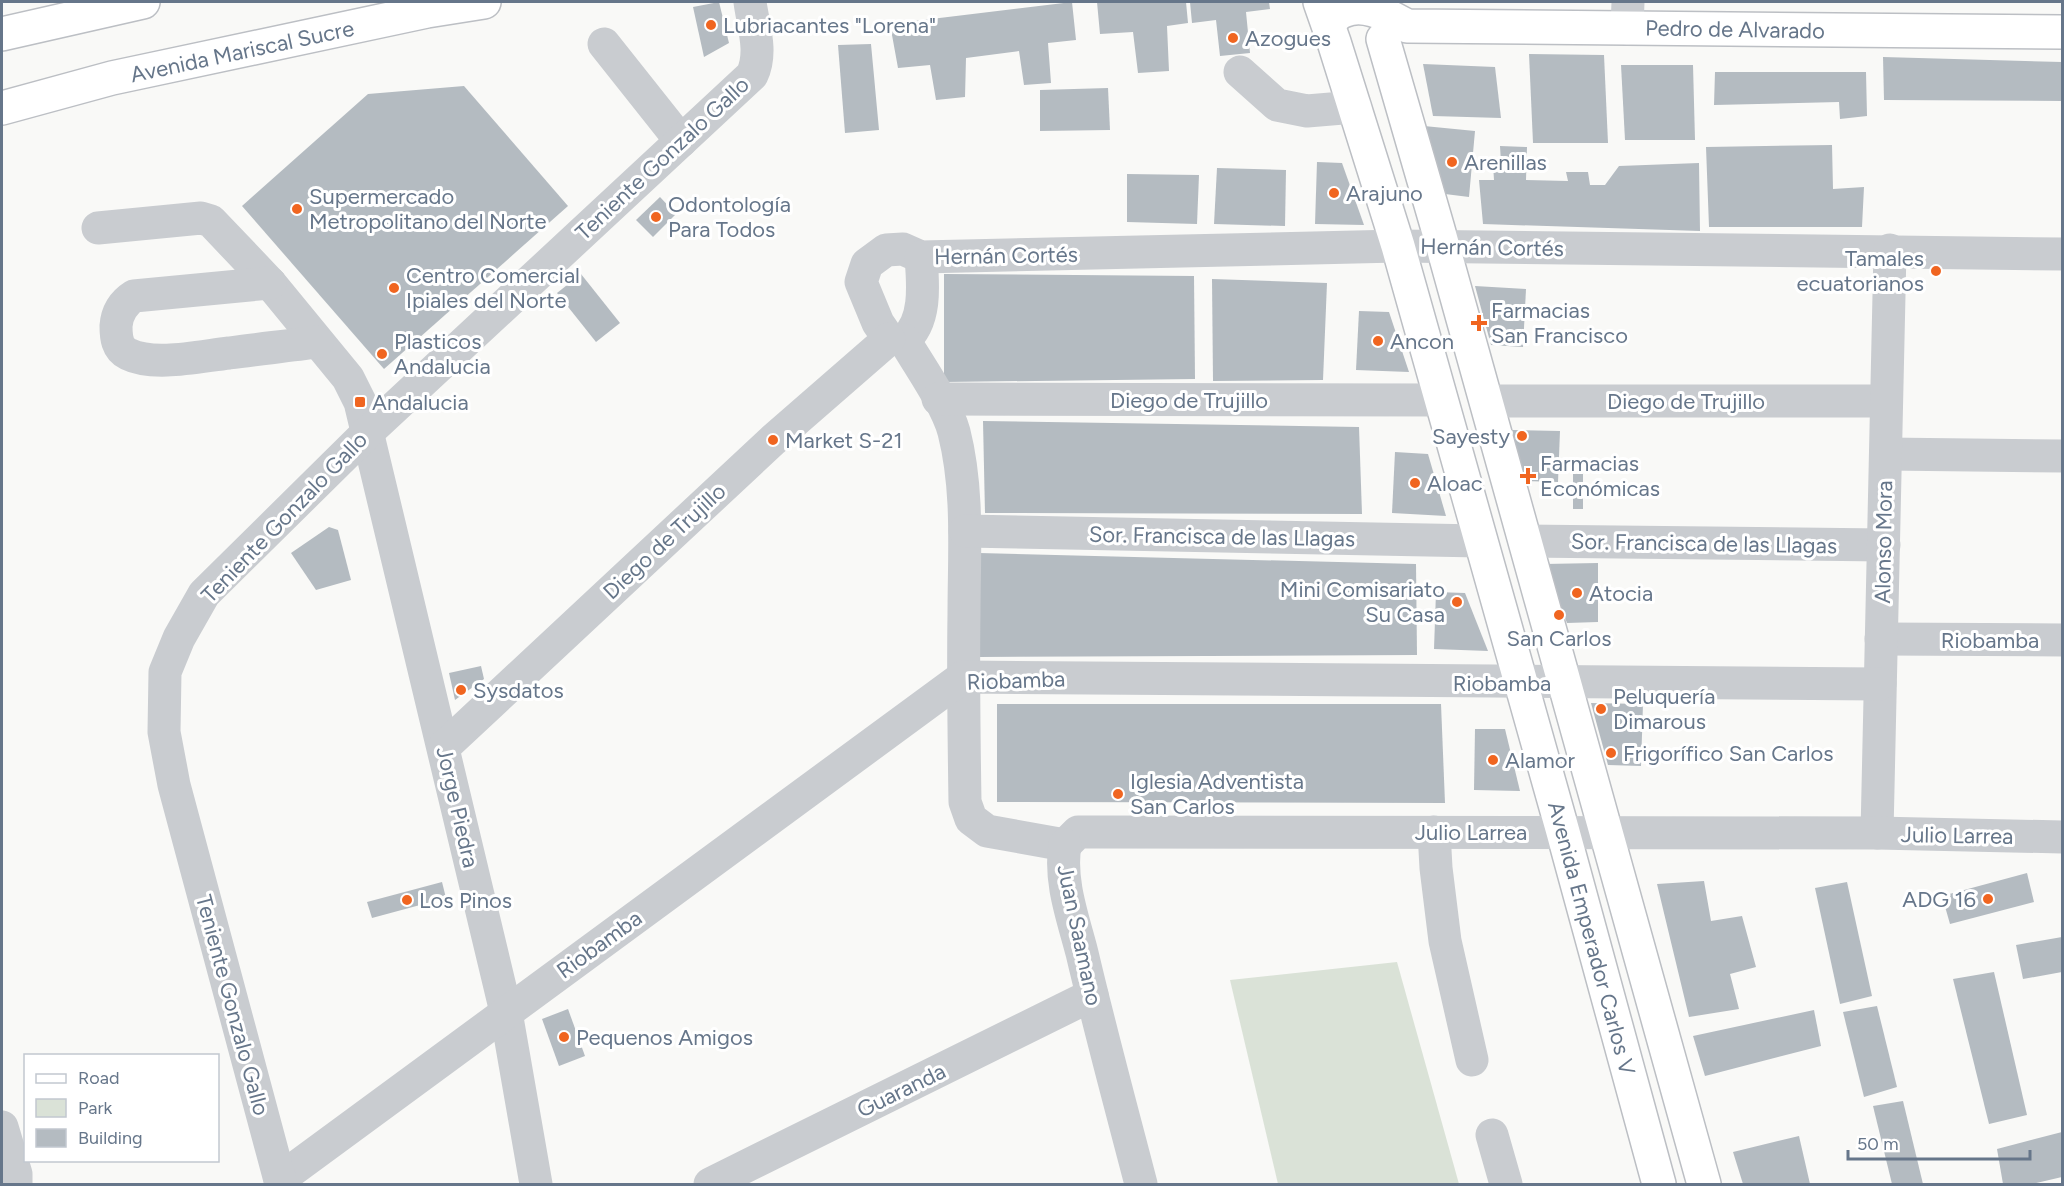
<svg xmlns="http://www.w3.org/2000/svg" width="2064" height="1186" font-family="Figtree,sans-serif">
<rect width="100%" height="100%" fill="#f9f9f7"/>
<polygon fill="#dae2d7" points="1397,962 1459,1184 1278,1184 1230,980"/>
<g fill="#b4bbc1">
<polygon points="719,2 729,43 704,57 693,7"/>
<polygon points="1072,2 1076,40 1048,43 1051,83 1024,85 1019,51 966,58 965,97 936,100 930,65 898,68 890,24"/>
<polygon points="1097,2 1186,2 1188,23 1167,26 1169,71 1138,73 1133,32 1100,34"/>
<polygon points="1190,2 1269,2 1270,9 1246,12 1250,53 1220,56 1216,20 1192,23"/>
<polygon points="871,44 879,130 845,133 838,45"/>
<polygon points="1529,54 1604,55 1608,143 1533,143"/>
<polygon points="1883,57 2062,62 2062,101 1884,100"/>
<polygon points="1423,64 1495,67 1501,118 1433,116"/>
<polygon points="1621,65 1693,65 1695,140 1625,140"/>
<polygon points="1715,72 1866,72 1867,116 1840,119 1839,102 1714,105"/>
<polygon points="464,86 568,206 384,369 242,206 368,94"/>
<polygon points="1108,88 1110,130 1040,131 1040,90"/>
<polygon points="1424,126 1475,131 1469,197 1437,193"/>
<polygon points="1832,145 1833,189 1864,187 1862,227 1709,227 1706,147"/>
<polygon points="1500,146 1527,147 1526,180 1568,181 1566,172 1588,172 1590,185 1605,185 1619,166 1699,163 1700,231 1483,224 1479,180 1494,180 1493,164 1501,163"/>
<polygon points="1317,162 1342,163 1364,225 1315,224"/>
<polygon points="1217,168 1286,170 1285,226 1214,224"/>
<polygon points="1127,174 1199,175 1197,224 1127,222"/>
<polygon points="660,197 676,214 653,237 636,220"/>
<polygon points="581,274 620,323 596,342 557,293"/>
<polygon points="944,274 1194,276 1195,379 944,382"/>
<polygon points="1212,279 1327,283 1323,380 1213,381"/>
<polygon points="1475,286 1526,289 1523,347 1491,345"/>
<polygon points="1359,311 1389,312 1409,372 1356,370"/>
<polygon points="983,421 1359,427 1362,514 985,513"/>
<polygon points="1512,430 1560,431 1558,482 1524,481"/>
<polygon points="1395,452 1428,454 1446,516 1392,513"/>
<rect x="1573" y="474" width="10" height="35"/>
<polygon points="329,527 338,530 351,580 316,590 291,553"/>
<polygon points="979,553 1416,564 1417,655 979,657"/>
<polygon points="1598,563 1598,622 1567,623 1544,564"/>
<polygon points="1436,592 1465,593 1488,651 1434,649"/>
<polygon points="481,666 484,679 455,700 449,673"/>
<polygon points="1591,703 1643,704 1641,766 1608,765"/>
<polygon points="997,704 1441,704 1445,803 997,802"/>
<polygon points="1475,729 1505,729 1520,791 1474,790"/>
<polygon points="2027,873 2034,902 1950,924 1942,896"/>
<polygon points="1704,881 1711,921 1742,916 1756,967 1730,974 1739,1009 1689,1017 1657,884"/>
<polygon points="442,882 446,898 372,918 367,902"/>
<polygon points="1847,882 1872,996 1840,1004 1815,888"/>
<polygon points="2062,937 2062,972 2023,979 2016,945"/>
<polygon points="1994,972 2027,1115 1989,1124 1953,979"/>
<polygon points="1877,1006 1897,1087 1864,1097 1843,1012"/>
<polygon points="568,1009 585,1056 559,1066 542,1019"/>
<polygon points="1814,1010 1821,1046 1705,1076 1693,1036"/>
<polygon points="1903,1101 1923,1184 1892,1184 1873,1106"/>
<polygon points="2062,1132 2062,1177 2032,1184 2003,1184 1997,1149"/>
<polygon points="1799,1136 1810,1184 1743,1184 1733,1152"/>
</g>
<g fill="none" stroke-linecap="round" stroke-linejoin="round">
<g stroke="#bcbfc4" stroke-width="36">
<g id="major">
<polyline points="1320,2 1334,42 1398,246 1563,832 1659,1184"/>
<path d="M1328,23C1332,19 1338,13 1343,11C1365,1 1388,16 1407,26L2062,32"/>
<polyline points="2,34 143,2"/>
<polyline points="1383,39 1438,229 1704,1184"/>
<polyline points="2,108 112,78 427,11 484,2"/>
</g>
</g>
<g stroke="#c9ccd0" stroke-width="33">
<polyline points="1627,28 1628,2"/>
<polyline points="604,44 681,141"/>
<polyline points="1240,72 1277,105 1307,111 1355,107"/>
<polyline points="98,228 201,218 211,221 270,283 348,378 360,402 506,1012 536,1184"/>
<path d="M270,283L134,296C123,303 117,313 116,326C116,337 117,349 128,354C154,367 201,356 229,353C258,349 288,346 317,342"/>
<polyline points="889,339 878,323 861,282 867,264 886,250 903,249 921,257 1398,246 2062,254"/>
<path d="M889,339L904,340C927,322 923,283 921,257"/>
<path d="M904,340C919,365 947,405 954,432C969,491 964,554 964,614C963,677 964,739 965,802L971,819L987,831L1065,845"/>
<polyline points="938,399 1440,400"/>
<polyline points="1486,401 1886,401"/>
<polyline points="1886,454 2062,456"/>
<polyline points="965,531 1480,541"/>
<polyline points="1525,541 1884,545"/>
<polyline points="1881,639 2062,640"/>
<polyline points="444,747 773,440 889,339"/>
<polyline points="1434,832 1436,868 1445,941 1472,1060"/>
<polyline points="1877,833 1890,250"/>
<polyline points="1065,845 1078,832 1097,832 1877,833 2062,837"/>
<path d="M1065,845C1059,881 1073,918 1082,953C1100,1030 1121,1107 1141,1184"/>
<polyline points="2,1127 16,1174 16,1184"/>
<polyline points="1492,1135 1506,1184"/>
<polyline points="280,1179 963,677 1880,684"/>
<path d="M281,1184L174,785L164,732L165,672L179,638L204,594L367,433L752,75C763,52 753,25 750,2"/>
<polyline points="710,1184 1092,995"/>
</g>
<use href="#major" stroke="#fff" stroke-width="33"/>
</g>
<g fill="#f06520" stroke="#fff" stroke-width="2">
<circle cx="711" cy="25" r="6"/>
<circle cx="1233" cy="38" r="6"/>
<circle cx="1452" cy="162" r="6"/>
<circle cx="1334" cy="193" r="6"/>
<circle cx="297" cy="209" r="6"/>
<circle cx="656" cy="217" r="6"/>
<circle cx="1936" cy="271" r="6"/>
<circle cx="394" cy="288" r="6"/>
<path d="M1476 314h6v6h6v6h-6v6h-6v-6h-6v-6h6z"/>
<circle cx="1378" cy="341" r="6"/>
<circle cx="382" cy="354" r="6"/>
<rect x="354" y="396" width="12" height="12" rx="3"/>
<circle cx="1522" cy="436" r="6"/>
<circle cx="773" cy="440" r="6"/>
<path d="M1525 467h6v6h6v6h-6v6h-6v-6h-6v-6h6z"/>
<circle cx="1415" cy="483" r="6"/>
<circle cx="1577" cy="593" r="6"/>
<circle cx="1457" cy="602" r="6"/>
<circle cx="1559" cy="615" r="6"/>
<circle cx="461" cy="690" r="6"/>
<circle cx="1601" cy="709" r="6"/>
<circle cx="1611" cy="753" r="6"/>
<circle cx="1493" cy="760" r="6"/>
<circle cx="1118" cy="794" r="6"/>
<circle cx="1988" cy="899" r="6"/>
<circle cx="407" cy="900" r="6"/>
<circle cx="564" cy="1037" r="6"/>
</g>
<g text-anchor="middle" stroke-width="6" stroke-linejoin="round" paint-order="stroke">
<g font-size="22" fill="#66768a" stroke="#fff" text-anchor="start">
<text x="723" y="33">Lubriacantes "Lorena"</text>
<text x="1245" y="46">Azogues</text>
<text x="1464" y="170">Arenillas</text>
<text x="1346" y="201">Arajuno</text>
<text x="309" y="204">Supermercado<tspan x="309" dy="25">Metropolitano del Norte</tspan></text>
<text x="668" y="212">Odontología<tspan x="668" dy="25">Para Todos</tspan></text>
<text x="1924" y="266" text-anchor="end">Tamales<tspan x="1924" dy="25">ecuatorianos</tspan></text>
<text x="406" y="283">Centro Comercial<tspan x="406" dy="25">Ipiales del Norte</tspan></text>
<text x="1491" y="318">Farmacias<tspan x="1491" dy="25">San Francisco</tspan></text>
<text x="394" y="349">Plasticos<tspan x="394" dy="25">Andalucia</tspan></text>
<text x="1390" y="349">Ancon</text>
<text x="372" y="410">Andalucia</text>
<text x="1510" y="444" text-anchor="end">Sayesty</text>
<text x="785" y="448">Market S-21</text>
<text x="1540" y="471">Farmacias<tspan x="1540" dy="25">Económicas</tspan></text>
<text x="1427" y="491">Aloac</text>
<text x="1445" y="597" text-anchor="end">Mini Comisariato<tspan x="1445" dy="25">Su Casa</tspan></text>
<text x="1589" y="601">Atocia</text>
<text x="1559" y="646" text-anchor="middle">San Carlos</text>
<text x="473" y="698">Sysdatos</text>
<text x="1613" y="704">Peluquería<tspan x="1613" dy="25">Dimarous</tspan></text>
<text x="1623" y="761">Frigorífico San Carlos</text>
<text x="1505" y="768">Alamor</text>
<text x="1130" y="789">Iglesia Adventista<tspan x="1130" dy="25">San Carlos</tspan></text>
<text x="1976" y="907" text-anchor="end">ADG 16</text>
<text x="419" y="908">Los Pinos</text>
<text x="576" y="1045">Pequenos Amigos</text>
</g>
<g font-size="22" fill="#66768a" stroke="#fff">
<text transform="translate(1735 29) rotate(1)" y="8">Pedro de Alvarado</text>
<text transform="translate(242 51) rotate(-12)" y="8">Avenida Mariscal Sucre</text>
<text transform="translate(662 158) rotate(-43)" y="8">Teniente Gonzalo Gallo</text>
<text transform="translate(1492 247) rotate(1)" y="8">Hernán Cortés</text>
<text transform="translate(1006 255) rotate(-1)" y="8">Hernán Cortés</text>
<text x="1189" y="408">Diego de Trujillo</text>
<text x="1686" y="409">Diego de Trujillo</text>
<text transform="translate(284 517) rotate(-46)" y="8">Teniente Gonzalo Gallo</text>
<text transform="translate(1222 536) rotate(1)" y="8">Sor. Francisca de las Llagas</text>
<text transform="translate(664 541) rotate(-43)" y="8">Diego de Trujillo</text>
<text transform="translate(1883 542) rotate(-89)" y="8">Alonso Mora</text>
<text transform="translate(1704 543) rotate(1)" y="8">Sor. Francisca de las Llagas</text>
<text x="1990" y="648">Riobamba</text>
<text transform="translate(1016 680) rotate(-2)" y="8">Riobamba</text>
<text x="1502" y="691">Riobamba</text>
<text transform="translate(458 807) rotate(77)" y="8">Jorge Piedra</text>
<text x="1471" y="840">Julio Larrea</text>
<text transform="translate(1957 835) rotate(1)" y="8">Julio Larrea</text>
<text transform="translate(1080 935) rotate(78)" y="8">Juan Saamano</text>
<text transform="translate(1592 938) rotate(75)" y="8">Avenida Emperador Carlos V</text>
<text transform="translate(599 944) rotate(-36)" y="8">Riobamba</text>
<text transform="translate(233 1005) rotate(75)" y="8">Teniente Gonzalo Gallo</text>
<text transform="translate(901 1090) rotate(-26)" y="8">Guaranda</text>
</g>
</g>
<rect width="2064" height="1186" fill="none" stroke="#66768a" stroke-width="6"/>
<rect x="24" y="1054" width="195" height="108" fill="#ffffff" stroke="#c2c8d0" stroke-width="1.5"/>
<rect x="36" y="1074" width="30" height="9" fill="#ffffff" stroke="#c2c8d0" stroke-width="1.5"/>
<text x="78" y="1084" font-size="18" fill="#66768a">Road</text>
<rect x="36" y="1099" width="30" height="18" fill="#dae2d7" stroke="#c2c8d0" stroke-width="1.5"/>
<text x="78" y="1114" font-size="18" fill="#66768a">Park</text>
<rect x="36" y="1129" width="30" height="18" fill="#b4bbc1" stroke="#c2c8d0" stroke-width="1.5"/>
<text x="78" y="1144" font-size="18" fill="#66768a">Building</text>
<path d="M1848 1150v9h182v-9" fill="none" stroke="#66768a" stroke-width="3"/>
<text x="1857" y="1150" font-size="18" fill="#66768a" stroke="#ffffff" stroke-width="4.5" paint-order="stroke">50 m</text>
</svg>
